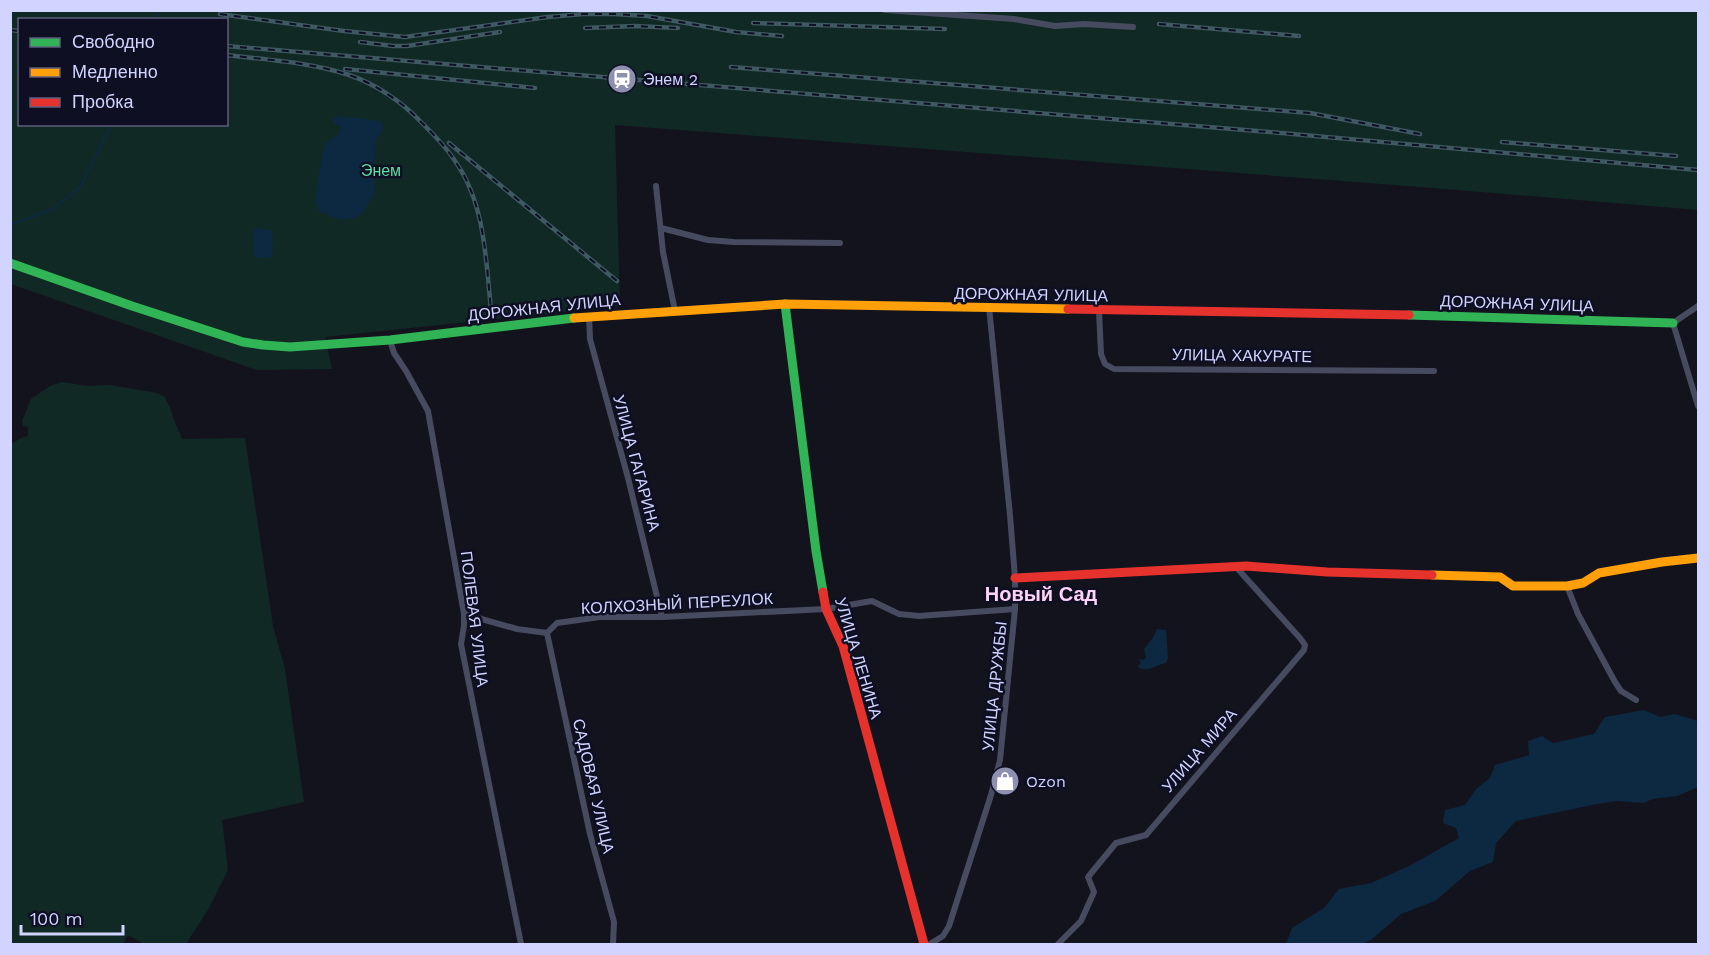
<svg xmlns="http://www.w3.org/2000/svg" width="1709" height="955" font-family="'Work Sans',sans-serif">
<rect width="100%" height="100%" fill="#13131e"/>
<g fill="#112925" fill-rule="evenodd">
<path d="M11,11H1698V210L1408,186L615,125L620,306L325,337L332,369L257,370L11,284ZM20,20H226V124H20Z"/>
<path d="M62,382L87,386L110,385L157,393L165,397C167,403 170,406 171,411C174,421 178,429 182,439L245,438L273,626L285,669L304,802L222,820L228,870L209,908L186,944H141V942L130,936L126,937L124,943L126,944H11V444L21,438L28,436V427L23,426L22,421L31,399L50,386Z"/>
</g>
<g fill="#0d2941">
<polygon points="338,116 381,121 384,128 376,140 374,170 375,191 363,213 355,218 341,220 320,212 315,203 316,193 324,145 339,133 341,126 334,124 333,119"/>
<polygon points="256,228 271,230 273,244 271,258 256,258 254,254 253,230"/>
<path d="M1157,629L1166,630L1168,658L1166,663C1155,665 1148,673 1138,667L1141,662L1138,659L1144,660L1146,657L1144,649L1153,638Z"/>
<polygon points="1644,710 1660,717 1675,714 1698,721 1698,787 1677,796 1652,799 1644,803 1617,801 1597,804 1516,821 1496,843 1493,862 1470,871 1435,901 1401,914 1371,940 1362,944 1286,944 1292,928 1324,908 1339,889 1371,883 1409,866 1459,838 1456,828 1443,823 1445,810 1465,805 1476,789 1490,778 1495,765 1529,755 1528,741 1542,736 1553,743 1594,734 1605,717"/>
</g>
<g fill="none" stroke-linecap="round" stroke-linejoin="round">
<g stroke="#0d2941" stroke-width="2">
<polyline points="156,20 159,10"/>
<polyline points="10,225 53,209 80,187 112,124"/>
</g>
<g stroke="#474b5f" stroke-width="6">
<polyline points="885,10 1014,19 1055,26 1084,24 1133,27"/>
<polyline points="656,186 663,252 675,311"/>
<polyline points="661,228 708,240 734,242 840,243"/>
<polyline points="1698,306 1673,323 1698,406"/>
<polyline points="1099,310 1101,354 1105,364 1114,369 1434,371"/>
<polyline points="589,316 590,339 628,478 662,617"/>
<polyline points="390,340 394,353 406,371 428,411 464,614 464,626 461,644 521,944"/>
<polyline points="1567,586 1578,614 1615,682 1621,691 1636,700"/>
<polyline points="464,614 517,629 547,633 557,623 600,617 662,617 826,609 872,601 899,614 919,616 1015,609"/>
<polyline points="547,633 590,834 614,922 613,944"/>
<polyline points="930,944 943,936 949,926 991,795 1000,760 1015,609 1015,578 1010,515 989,307"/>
<polyline points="1058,944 1081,921 1094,892 1088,877 1116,843 1146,835 1304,650 1305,645 1300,638 1236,567"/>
</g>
<g stroke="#30b455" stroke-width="9">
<polyline points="10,263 132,306 243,342 263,345 290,347 390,340 574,318"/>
<polyline points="785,304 816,551 823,592"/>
<polyline points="1409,315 1673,323"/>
</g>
<g stroke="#ff9f0a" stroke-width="9">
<polyline points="574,318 785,304 1068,309"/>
<polyline points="1432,575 1500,577 1513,586 1567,586 1583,583 1599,573 1662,562 1698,558"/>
</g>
<g stroke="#e5322d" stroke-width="9">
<polyline points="1068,309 1409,315"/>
<polyline points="1015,578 1246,566 1327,572 1432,575"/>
<polyline points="823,592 826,609 843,646 924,944"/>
</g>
<g stroke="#3e5962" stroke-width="4.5">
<g id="rail">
<polyline points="220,14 344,31 405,37 548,17 583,14 614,14 647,16 736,32 782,36"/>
<polyline points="753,23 945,29"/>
<polyline points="1159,24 1299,36"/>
<polyline points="585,28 634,26 678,28"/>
<polyline points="10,30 20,31"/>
<polyline points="360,42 393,46 407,46 500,32"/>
<polyline points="226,46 1269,132 1698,170"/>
<path d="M226,55C267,60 310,62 349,75C376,84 402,102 421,122C434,135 447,148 457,164C485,205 486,261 491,310"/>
<polyline points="731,67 1310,113 1420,134"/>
<polyline points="345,69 535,88"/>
<polyline points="1502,142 1676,156"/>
<polyline points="449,143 617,281"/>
</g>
</g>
<use href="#rail" stroke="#0e0f23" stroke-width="2" stroke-dasharray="7" stroke-linecap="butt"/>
</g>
<defs>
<g id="station-disc" transform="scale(1.5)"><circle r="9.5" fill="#8e90b0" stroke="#0e0f23"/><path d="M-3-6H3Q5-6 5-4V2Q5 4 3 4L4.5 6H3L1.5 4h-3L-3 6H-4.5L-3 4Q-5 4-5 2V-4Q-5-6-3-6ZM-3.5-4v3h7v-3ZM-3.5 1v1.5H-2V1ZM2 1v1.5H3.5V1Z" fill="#fff"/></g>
<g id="shop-disc" transform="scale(1.5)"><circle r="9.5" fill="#8e90b0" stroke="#0e0f23"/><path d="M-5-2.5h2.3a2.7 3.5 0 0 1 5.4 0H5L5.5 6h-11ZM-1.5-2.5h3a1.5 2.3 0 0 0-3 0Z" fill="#fff"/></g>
</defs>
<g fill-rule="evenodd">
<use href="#station-disc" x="622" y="79"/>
<use href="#shop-disc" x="1005" y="781"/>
</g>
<g text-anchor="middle" stroke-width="5" stroke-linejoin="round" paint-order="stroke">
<g font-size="16" fill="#d0d4ff" stroke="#0e0f23" text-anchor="start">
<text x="643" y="85">Энем 2</text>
<text x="1026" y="787">Ozon</text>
</g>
<g font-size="16" fill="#5ddea4" stroke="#0e0f23">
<text x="381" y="176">Энем</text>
</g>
<g font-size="16" fill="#d0d4ff" stroke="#0e0f23">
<text transform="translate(1031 294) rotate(1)" y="6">ДОРОЖНАЯ УЛИЦА</text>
<text transform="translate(1517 303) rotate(2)" y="6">ДОРОЖНАЯ УЛИЦА</text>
<text transform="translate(544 307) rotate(-6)" y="6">ДОРОЖНАЯ УЛИЦА</text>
<text transform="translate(1242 355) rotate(1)" y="6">УЛИЦА ХАКУРАТЕ</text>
<text transform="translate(637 463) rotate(75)" y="6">УЛИЦА ГАГАРИНА</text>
<text transform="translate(677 603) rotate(-3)" y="6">КОЛХОЗНЫЙ ПЕРЕУЛОК</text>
<text transform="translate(475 619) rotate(83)" y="6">ПОЛЕВАЯ УЛИЦА</text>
<text transform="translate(859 658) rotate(73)" y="6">УЛИЦА ЛЕНИНА</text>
<text transform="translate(994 686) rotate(-84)" y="6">УЛИЦА ДРУЖБЫ</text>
<text transform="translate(1199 750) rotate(-49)" y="6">УЛИЦА МИРА</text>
<text transform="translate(594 786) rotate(77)" y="6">САДОВАЯ УЛИЦА</text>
</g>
<g font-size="20" font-weight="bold" fill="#ffd2f7" stroke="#0e0f23">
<text x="1041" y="601">Новый Сад</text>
</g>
</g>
<rect width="1709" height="955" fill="none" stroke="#d0d4ff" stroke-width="24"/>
<rect x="18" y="18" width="210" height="108" fill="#0e0f23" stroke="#5c5e7b" stroke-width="1.5"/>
<rect x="30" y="38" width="30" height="9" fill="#30b455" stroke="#5c5e7b" stroke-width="1.5"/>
<text x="72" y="48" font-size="18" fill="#d0d4ff">Свободно</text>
<rect x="30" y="68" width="30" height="9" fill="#ff9f0a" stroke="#5c5e7b" stroke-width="1.5"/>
<text x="72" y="78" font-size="18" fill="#d0d4ff">Медленно</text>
<rect x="30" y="98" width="30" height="9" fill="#e5322d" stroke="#5c5e7b" stroke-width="1.5"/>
<text x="72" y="108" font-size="18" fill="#d0d4ff">Пробка</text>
<path d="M21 925v9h102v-9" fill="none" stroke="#d0d4ff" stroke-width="3"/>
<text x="30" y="925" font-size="18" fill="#d0d4ff" stroke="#0e0f23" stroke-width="4.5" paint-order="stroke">100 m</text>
</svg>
